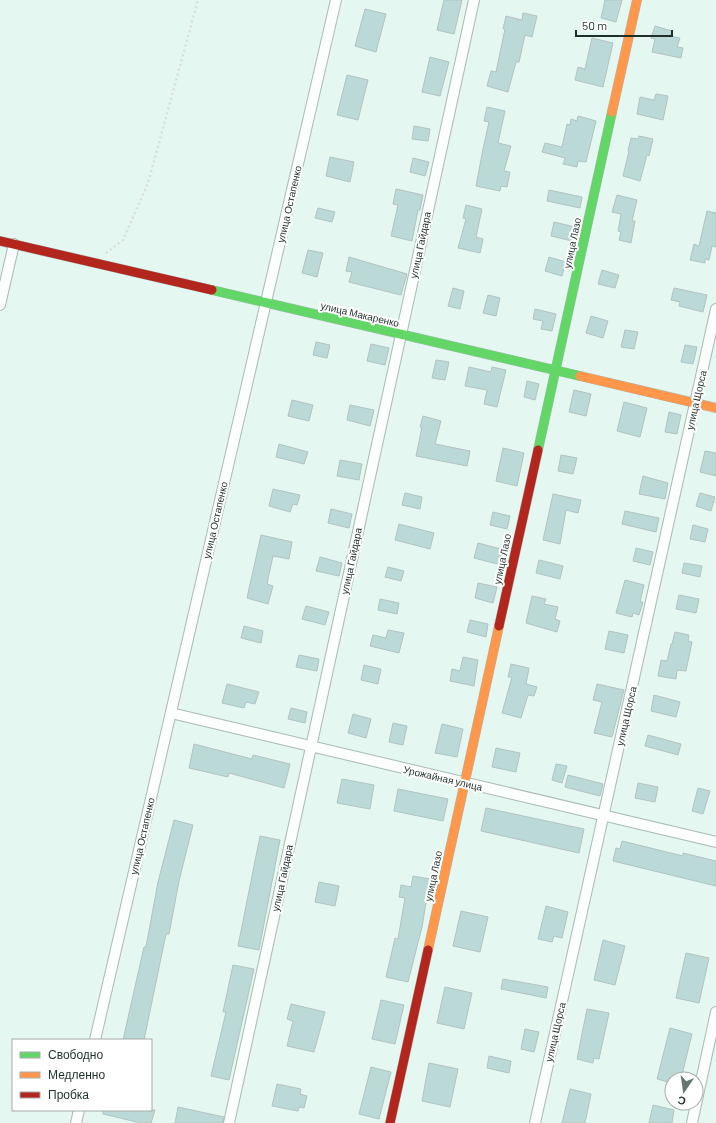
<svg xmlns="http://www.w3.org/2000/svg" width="716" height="1123" font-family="Barlow,sans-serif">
<rect width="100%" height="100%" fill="#e4f7f1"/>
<g fill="#bbd9d6" stroke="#b2c3c1">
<polygon points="444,0 462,0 454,34 437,30"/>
<polygon points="605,0 622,0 616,22 601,18"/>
<polygon points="365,9 386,14 376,52 355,46"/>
<polygon points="523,13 537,16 532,37 525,35 519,62 516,62 508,92 487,86 491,71 496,72 505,29 503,29 506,16 522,20"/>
<polygon points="655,26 672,31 670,36 680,38 677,47 683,48 681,58 652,52 655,39 651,38"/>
<polygon points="592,38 613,43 603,87 575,80 578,67 585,69"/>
<polygon points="430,57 449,62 440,96 422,92"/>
<polygon points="347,75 368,80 358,120 337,115"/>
<polygon points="656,94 668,96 663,120 637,114 640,97 654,100"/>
<polygon points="487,107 505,111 498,143 511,146 504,171 510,172 507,187 501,186 500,191 476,186 483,149 489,122 484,121"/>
<polygon points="578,116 596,121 586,162 578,161 577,167 563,164 565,158 542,152 545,143 562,147 567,124 570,125 571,119 577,121"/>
<polygon points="414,126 430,129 428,141 412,139"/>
<polygon points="639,136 653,139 649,156 647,155 640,181 623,176 629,151 628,151 631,138 638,139"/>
<polygon points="330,157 354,162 350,182 326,176"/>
<polygon points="413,158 429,162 425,176 410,172"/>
<polygon points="396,189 423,195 420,210 418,210 412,241 391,236 398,205 393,204"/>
<polygon points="549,190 582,197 580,208 547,201"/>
<polygon points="617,195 637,200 632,221 635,221 631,243 619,240 621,232 618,231 621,214 612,212"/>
<polygon points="466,205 482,209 476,237 483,239 480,253 458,248 466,219 463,218"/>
<polygon points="318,208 335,212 332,222 315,218"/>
<polygon points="707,211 716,213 716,247 712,246 709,260 705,259 705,263 690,260 694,244 699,246"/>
<polygon points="554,222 575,227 572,241 551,236"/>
<polygon points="308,250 323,253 317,277 302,273"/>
<polygon points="349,257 407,274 401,295 349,282 352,272 346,271"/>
<polygon points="549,257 566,262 562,276 545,271"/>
<polygon points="602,270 619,275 615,288 598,284"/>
<polygon points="453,288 464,291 460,309 448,306"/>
<polygon points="674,288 707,295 703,312 679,306 680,302 671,300"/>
<polygon points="488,295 500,298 496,316 483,313"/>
<polygon points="535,309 556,314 552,331 541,329 543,321 533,319"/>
<polygon points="591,316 608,321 603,338 586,333"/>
<polygon points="625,330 638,332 634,349 621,347"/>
<polygon points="316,342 330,345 327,358 313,355"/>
<polygon points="371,344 389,348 385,365 367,361"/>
<polygon points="685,345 697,347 693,364 681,362"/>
<polygon points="436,360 449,362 445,380 432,378"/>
<polygon points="469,367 491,372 492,367 506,370 497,407 484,404 487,390 465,386"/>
<polygon points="527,381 539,384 535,400 524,397"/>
<polygon points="574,390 591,394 586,416 569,412"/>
<polygon points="292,400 313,405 309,421 288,416"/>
<polygon points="624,402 647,408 640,437 617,431"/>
<polygon points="350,405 374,410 370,426 347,420"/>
<polygon points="669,412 681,415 677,434 665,432"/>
<polygon points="423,416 441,421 435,444 470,451 467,466 416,456 422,427 420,427"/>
<polygon points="279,444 308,452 304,464 276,457"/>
<polygon points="503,448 524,453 517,486 496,481"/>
<polygon points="705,451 716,453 716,476 700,472"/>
<polygon points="561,455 577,458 573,474 558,471"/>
<polygon points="340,460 362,464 359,480 337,476"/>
<polygon points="643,476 668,483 665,499 639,494"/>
<polygon points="273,489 300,495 297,505 293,504 290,512 269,506"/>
<polygon points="405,493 422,497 420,509 402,505"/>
<polygon points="700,493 715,497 711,511 696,506"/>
<polygon points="553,494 581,500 578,513 566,510 560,544 543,540"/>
<polygon points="331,509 352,514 349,528 328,523"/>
<polygon points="625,511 659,518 656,532 622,524"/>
<polygon points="493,512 510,516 507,529 490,525"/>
<polygon points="399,524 434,533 430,549 395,540"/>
<polygon points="693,525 708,529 705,542 690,539"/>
<polygon points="261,535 292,542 289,559 273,556 267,584 273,586 268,604 247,598"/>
<polygon points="478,543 505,550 501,565 474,558"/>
<polygon points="636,548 653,552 650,565 633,561"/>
<polygon points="320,557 342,563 339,576 316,571"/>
<polygon points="539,560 563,566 560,579 536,573"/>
<polygon points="684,563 702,566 700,577 682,573"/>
<polygon points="388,567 404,571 401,581 385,577"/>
<polygon points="625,580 644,585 640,602 643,602 639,615 633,613 632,617 616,613"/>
<polygon points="478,583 497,587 493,603 475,598"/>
<polygon points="679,595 699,599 696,613 676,609"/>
<polygon points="532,596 546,599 544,604 558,607 555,619 560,621 557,632 526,623"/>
<polygon points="380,599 399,603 397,614 378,610"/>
<polygon points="306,606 329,612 325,625 302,619"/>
<polygon points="470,620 488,624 486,637 467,632"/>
<polygon points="244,626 263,631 261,643 241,638"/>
<polygon points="388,630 404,633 399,653 370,646 373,635 386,638"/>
<polygon points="609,631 628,635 624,653 605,649"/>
<polygon points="675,632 689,635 688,641 692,642 686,671 677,670 676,679 658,676 661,660 667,661 671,644 672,644"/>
<polygon points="299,655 319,659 317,671 296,667"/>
<polygon points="463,657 478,660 474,686 450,681 452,669 460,671"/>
<polygon points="511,664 529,668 526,684 537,687 534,696 528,695 521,718 502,713 512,677 508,677"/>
<polygon points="364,665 381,669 378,684 361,680"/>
<polygon points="227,684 259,692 255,704 246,702 244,708 222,703"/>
<polygon points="597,684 624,690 612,737 594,733 602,702 593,700"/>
<polygon points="654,695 680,702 676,717 651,711"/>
<polygon points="291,708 307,712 305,723 288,719"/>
<polygon points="353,714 371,719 366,738 348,733"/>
<polygon points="393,723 407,726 403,745 389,742"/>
<polygon points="442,724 463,729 457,757 435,753"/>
<polygon points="648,735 681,744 678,755 645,746"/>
<polygon points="194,744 252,759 253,755 290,764 284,788 229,773 228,777 189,768"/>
<polygon points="496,748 520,753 516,772 492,767"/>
<polygon points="556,764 567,766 562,783 552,780"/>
<polygon points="568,775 603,784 600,796 565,787"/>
<polygon points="342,779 374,785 370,809 337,803"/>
<polygon points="638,783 658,787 655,802 635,798"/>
<polygon points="698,788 710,791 703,814 692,811"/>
<polygon points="398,789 448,799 443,821 394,811"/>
<polygon points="486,808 584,829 579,853 481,831"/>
<polygon points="174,820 193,825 179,881 169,934 166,934 144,1040 123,1040 144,947 146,947 158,882"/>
<polygon points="260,836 280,840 259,950 238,946"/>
<polygon points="622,841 683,856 683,853 716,861 716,886 613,861 616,848 620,849"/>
<polygon points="413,876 430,879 422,927 408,982 386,977 395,938 398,939 405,898 399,897 401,885 411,887"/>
<polygon points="319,882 339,886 335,906 315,902"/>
<polygon points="546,906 568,912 562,938 554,936 552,942 538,939"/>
<polygon points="461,911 488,917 480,952 453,946"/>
<polygon points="603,940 625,946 615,985 594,980"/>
<polygon points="686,953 709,958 699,1003 676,998"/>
<polygon points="233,965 254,969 229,1080 211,1076 226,1012 223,1012"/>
<polygon points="503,979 548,987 546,998 501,989"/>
<polygon points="445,987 472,993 464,1029 437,1023"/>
<polygon points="381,1000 404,1005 395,1044 372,1039"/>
<polygon points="291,1004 325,1012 314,1052 287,1046 293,1021 287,1019"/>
<polygon points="587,1009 609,1013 599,1059 594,1058 593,1063 577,1059"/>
<polygon points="670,1028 692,1034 681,1079 672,1079 672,1083 657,1079"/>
<polygon points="525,1029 539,1032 534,1052 521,1049"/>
<polygon points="489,1056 511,1061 509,1073 487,1068"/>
<polygon points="429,1063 458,1069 450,1107 422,1101"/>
<polygon points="371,1067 391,1072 379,1119 359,1114"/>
<polygon points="277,1084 301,1089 300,1094 307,1096 304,1108 299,1107 298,1111 272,1106"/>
<polygon points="570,1089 591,1094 585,1123 562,1123"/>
<polygon points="653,1105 674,1110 672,1123 649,1123"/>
<polygon points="178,1107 224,1117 223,1123 175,1123"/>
<polygon points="103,1110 155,1110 151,1123 141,1123 103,1114"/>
</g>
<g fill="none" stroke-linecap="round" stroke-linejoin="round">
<g stroke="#a9b9b4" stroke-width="12">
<g id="street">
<polyline points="0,305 14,244"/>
<polyline points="171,713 716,842"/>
<polyline points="95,1040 336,0"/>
<polyline points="76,1123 79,1110"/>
<polyline points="229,1123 474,0"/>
<polyline points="535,1123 716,309"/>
<polyline points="692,1123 716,1012"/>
</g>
</g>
<g stroke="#a9b9b4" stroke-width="10">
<g id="fast">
<polyline points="212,290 580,376"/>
<polyline points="538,450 612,112"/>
</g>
</g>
<g stroke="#a9b9b4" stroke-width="10">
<g id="slow">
<polyline points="612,112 637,0"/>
<polyline points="580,376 716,408"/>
<polyline points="428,950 499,626"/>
</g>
</g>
<g stroke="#a9b9b4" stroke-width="10">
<g id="jam">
<polyline points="0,241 212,290"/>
<polyline points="499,626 538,450"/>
<polyline points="390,1123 428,950"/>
</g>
</g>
<polyline stroke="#d9dedd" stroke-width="2.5" stroke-dasharray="2 3" stroke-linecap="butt" points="106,253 123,240 148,183 198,0"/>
<use href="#street" stroke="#fbfefd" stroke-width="10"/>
<use href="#fast" stroke="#63d668" stroke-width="9"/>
<use href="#slow" stroke="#ff974d" stroke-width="9"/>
<use href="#jam" stroke="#b3261e" stroke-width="9"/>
</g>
<g text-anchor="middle" stroke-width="4" stroke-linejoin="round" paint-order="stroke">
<g font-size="10" fill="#1f302b" stroke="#fff">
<text transform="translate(289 204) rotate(-77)" y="4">улица Остапенко</text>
<text transform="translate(572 243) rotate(-78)" y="4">улица Лазо</text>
<text transform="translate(420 245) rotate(-78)" y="4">улица Гайдара</text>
<text transform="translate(360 314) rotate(13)" y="4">улица Макаренко</text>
<text transform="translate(696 400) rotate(-77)" y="4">улица Щорса</text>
<text transform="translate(215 520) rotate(-77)" y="4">улица Остапенко</text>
<text transform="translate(502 559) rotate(-78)" y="4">улица Лазо</text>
<text transform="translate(351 561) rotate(-78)" y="4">улица Гайдара</text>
<text transform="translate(626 716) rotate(-77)" y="4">улица Щорса</text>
<text transform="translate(443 778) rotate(13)" y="4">Урожайная улица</text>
<text transform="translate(142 836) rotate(-77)" y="4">улица Остапенко</text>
<text transform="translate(433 876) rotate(-78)" y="4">улица Лазо</text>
<text transform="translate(282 878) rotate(-78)" y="4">улица Гайдара</text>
<text transform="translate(555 1032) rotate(-77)" y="4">улица Щорса</text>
</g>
</g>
<rect x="12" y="1039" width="140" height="72" fill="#ffffff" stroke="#a5acaa"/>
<rect x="20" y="1052" width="20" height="6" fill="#63d668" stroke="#a5acaa"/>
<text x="48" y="1059" font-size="12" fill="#1f302b">Свободно</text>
<rect x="20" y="1072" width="20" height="6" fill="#ff974d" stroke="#a5acaa"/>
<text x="48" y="1079" font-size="12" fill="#1f302b">Медленно</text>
<rect x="20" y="1092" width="20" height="6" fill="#b3261e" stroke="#a5acaa"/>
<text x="48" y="1099" font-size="12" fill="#1f302b">Пробка</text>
<g transform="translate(684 1091) rotate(193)"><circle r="19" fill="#ffffff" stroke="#a5acaa"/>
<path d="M0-3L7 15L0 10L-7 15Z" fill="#647670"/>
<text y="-6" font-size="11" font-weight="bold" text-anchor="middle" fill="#1f302b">С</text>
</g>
<path d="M576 30v6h96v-6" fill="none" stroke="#1f302b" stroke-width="2"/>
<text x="582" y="30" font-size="12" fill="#1f302b" stroke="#ffffff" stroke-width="3" paint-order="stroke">50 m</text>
</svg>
